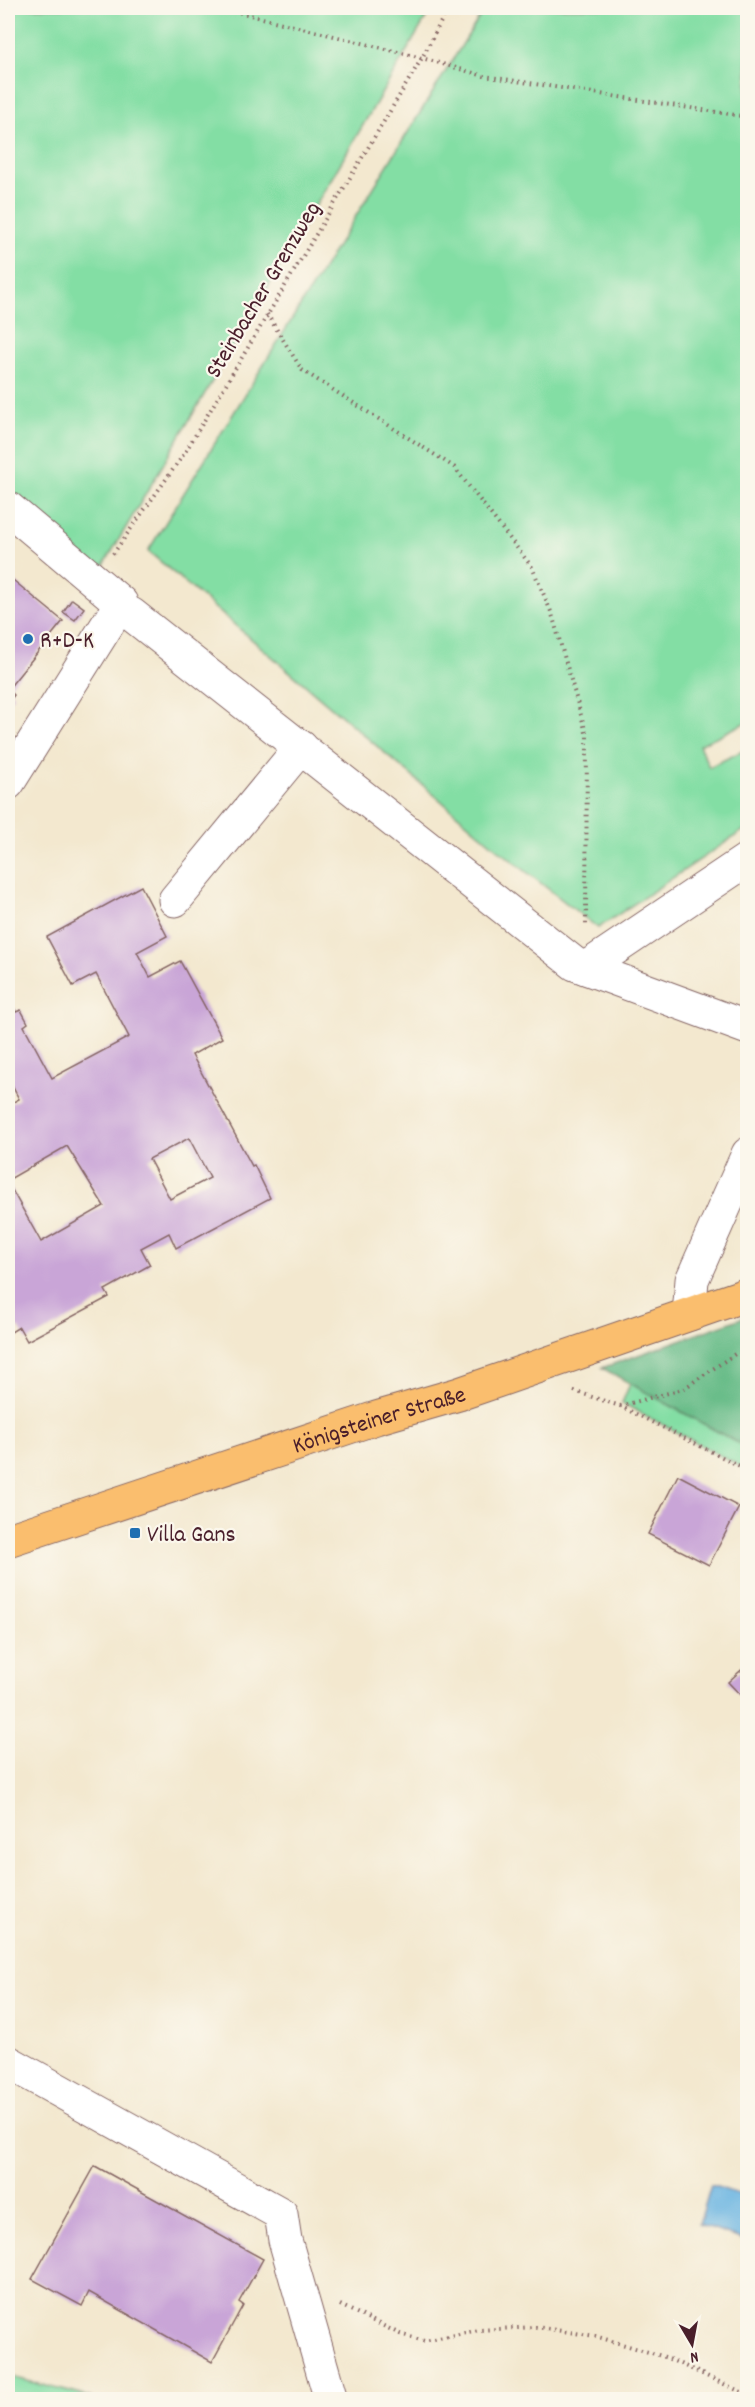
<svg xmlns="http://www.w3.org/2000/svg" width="755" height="2407" font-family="Dekko,sans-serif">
<rect width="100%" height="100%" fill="#fbf7ec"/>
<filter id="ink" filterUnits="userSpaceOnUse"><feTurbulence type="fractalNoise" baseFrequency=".0167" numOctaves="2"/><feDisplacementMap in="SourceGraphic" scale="12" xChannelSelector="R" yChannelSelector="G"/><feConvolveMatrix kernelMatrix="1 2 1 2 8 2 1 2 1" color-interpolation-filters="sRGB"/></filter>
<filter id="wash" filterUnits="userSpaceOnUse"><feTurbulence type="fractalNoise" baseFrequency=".008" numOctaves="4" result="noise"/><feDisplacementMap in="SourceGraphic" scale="24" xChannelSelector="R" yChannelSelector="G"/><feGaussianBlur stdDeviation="1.35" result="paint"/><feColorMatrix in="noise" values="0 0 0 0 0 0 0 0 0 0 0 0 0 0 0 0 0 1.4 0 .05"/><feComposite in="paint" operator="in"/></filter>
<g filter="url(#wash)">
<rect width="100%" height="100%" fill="#f3e8cf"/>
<g fill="#83dea4" stroke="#667e68" stroke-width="1.5">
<polygon points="8,8 432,8 98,575 8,504"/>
<polygon points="485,8 747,8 747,722 699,745 709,767 747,749 747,828 598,928 500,851 148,551"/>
<polygon points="747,1323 747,1470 622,1403 640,1360"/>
<polygon points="8,2376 97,2399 8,2399"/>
</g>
<polygon fill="#6abd8a" stroke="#5a6e5a" stroke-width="1.5" points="747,1316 747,1448 602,1368"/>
<polygon fill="#68b3e1" stroke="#596986" stroke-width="1.5" points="711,2185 747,2197 747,2241 699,2225"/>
<g id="blocks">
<g fill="#c9a5d7" fill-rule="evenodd">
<polygon points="8,576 63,621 8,689 14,695 8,703"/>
<polygon points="72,599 84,608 75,620 63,612"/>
<path d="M141,886L167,936L137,952L150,977L180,961L222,1038L192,1055L252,1166L254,1165L270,1198L176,1248L169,1233L141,1248L150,1265L105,1290L109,1297L27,1341L19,1327L8,1334V1183L41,1242L104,1206L67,1146L8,1180V1105L19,1099L8,1078V995L16,1012L21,1010L28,1023L24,1026L52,1078L129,1037L96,974L73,986L47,937ZM189,1138L210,1178L170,1199L149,1159Z"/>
<polygon points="678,1475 739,1507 709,1565 648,1534"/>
<polygon points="748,1664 748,1703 728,1682"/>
<polygon points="95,2166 263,2259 239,2302 243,2305 212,2362 89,2292 82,2306 32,2279"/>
</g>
</g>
</g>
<g filter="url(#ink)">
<use href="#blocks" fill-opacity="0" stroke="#856564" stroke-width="1.5"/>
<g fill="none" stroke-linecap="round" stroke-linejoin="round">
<g stroke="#856564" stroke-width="35">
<g id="minor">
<polyline points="8,508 121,603 8,783"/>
<polyline points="131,614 575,964 748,1028"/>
<polyline points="175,900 301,747"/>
<polyline points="586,968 748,859"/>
<polyline points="689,1314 692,1280 748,1154"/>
<polyline points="8,2062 281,2214 285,2240 331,2400"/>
</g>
</g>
<g stroke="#856564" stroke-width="35">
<g id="major">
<path id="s1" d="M8,1540L376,1418L459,1394L748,1294"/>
</g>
</g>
<g stroke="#856564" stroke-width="4" stroke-dasharray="1.5 4.5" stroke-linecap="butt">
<polyline points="222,8 422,58 484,76 748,117"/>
<polyline points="267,314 302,370 454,467 532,567 552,614 587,736 586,928"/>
<polyline points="113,554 184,454 422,58 448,8"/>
<polyline points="574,1391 620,1406 748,1470"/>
<polyline points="620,1406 683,1389 735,1354 748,1352"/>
<polyline points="340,2305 400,2334 424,2341 479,2330 536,2327 595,2336 665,2357 748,2395"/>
</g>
<use href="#minor" stroke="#fff" stroke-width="33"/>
<use href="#major" stroke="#fabe6e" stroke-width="33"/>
</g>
</g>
<g fill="#1f6fb2" stroke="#fbf7ec" stroke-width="2">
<circle cx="28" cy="639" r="6"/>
<rect x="129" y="1527" width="12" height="12" rx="3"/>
</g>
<g text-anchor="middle" stroke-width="4.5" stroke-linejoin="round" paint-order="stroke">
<g font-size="24" fill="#4a1f2b" stroke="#fbf7ec">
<text transform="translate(262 289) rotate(-59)" y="8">Steinbacher Grenzweg</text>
<text dy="8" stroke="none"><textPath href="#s1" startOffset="390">Königsteiner Straße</textPath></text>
</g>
<g font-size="24" fill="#4a1f2b" stroke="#fbf7ec" text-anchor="start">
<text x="40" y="647">R+D-K</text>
<text x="147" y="1541">Villa Gans</text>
</g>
</g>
<rect width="755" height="2407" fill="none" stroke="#fbf7ec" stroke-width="30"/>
<g transform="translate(692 2344) rotate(170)" stroke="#fbf7ec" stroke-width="4.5" paint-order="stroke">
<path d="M0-4.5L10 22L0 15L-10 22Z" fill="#4a1f2b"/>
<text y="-9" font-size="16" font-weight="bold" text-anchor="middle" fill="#4a1f2b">N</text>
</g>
</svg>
